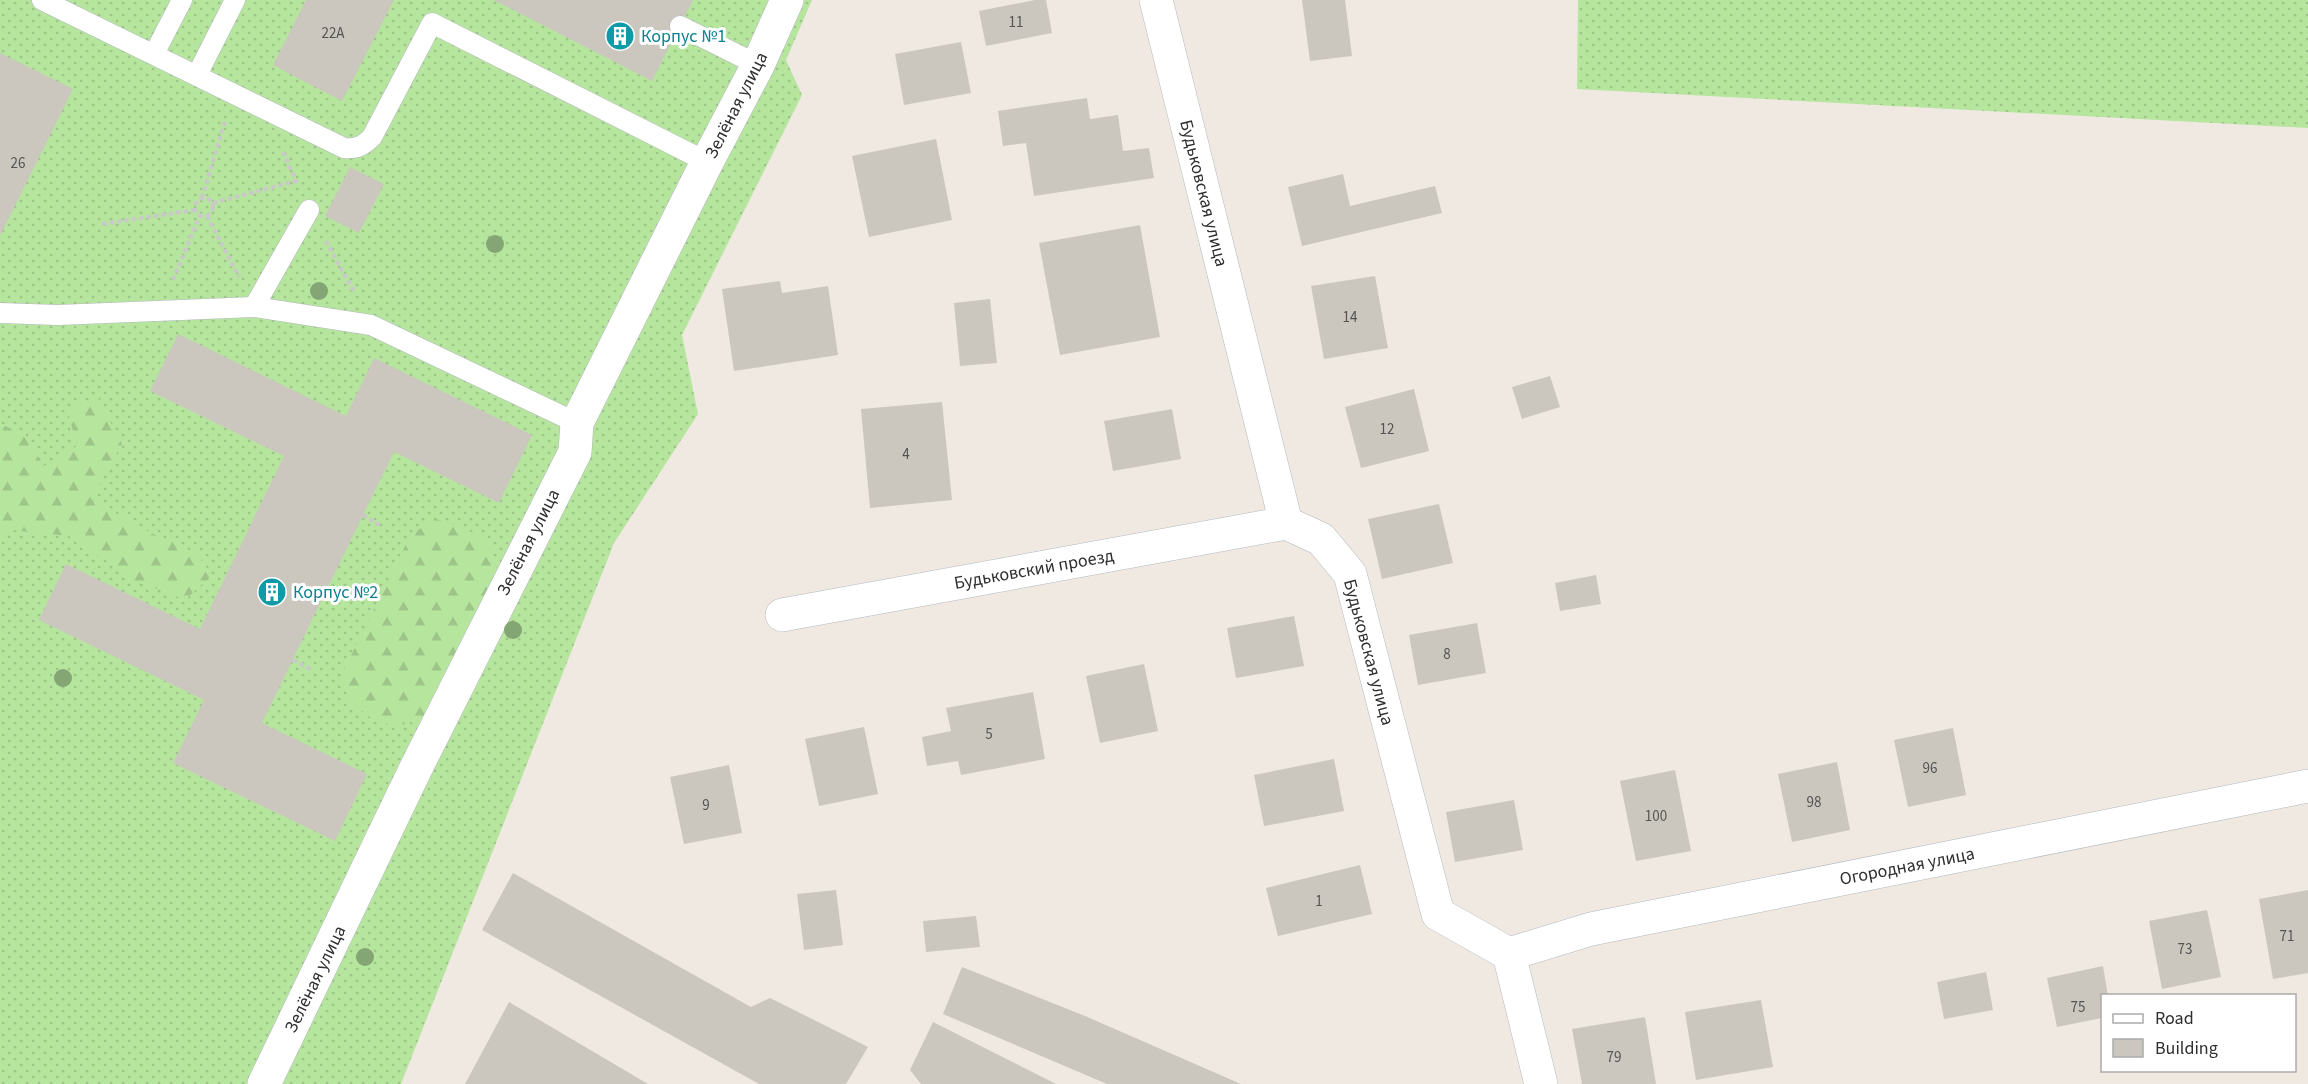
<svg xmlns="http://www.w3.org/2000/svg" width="2308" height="1084" font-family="'Source Sans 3',sans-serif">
<defs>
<pattern id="grass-dots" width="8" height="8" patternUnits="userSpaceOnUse" patternTransform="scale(1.5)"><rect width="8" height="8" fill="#b6e59e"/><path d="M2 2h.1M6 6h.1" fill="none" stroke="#9dc588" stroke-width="1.8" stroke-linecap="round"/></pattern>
<pattern id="forest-firs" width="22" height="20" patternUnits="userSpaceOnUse" patternTransform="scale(1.5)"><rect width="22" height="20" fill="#b6e59e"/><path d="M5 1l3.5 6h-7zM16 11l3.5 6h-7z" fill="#9dc588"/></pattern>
</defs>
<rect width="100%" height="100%" fill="#efe9e1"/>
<g fill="url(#grass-dots)">
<polygon points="0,0 812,0 786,60 802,95 682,335 698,414 614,543 401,1084 0,1084"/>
<polygon points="1578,0 2308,0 2308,128 1577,89"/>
</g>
<g fill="url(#forest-firs)">
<polygon points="98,398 122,444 91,499 151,533 196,553 212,575 185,600 135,580 69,536 12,530 0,536 0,423 25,437 44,466 77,446 67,409"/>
<polygon points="436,519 462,527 488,541 497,570 423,719 397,726 373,720 348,699 342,674 411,534"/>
</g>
<g fill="#cbc7bf">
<polygon points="306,0 394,0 342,101 273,65"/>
<polygon points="494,0 693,0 652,81"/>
<polygon points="1035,0 1046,0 1052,33 986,46 979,11"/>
<polygon points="1302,0 1345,0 1352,56 1310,61"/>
<polygon points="961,42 971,93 904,105 895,54"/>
<polygon points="0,53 73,89 0,236"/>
<polygon points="1087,98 1090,119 1118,115 1123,151 1149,148 1154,178 1034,196 1026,143 1003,146 998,111"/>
<polygon points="936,139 952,220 869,237 852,156"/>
<polygon points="350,167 384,184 359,233 325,216"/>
<polygon points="1343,174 1350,206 1435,186 1442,213 1302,246 1288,187"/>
<polygon points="1140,225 1160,337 1060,355 1039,243"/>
<polygon points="1375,276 1388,348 1324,359 1311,286"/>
<polygon points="780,281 782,293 828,286 838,355 734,371 722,289"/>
<polygon points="990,299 997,363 960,366 954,303"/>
<polygon points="178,334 346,416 374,358 532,435 499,503 394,452 363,515 262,723 367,774 335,841 173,763 204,700 39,620 66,564 200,629 284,456 150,391"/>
<polygon points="1550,376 1560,407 1522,419 1512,387"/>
<polygon points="1414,389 1429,451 1361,468 1345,407"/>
<polygon points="942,402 952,500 870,508 861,409"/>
<polygon points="1172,409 1181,459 1113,471 1104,421"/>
<polygon points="1439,504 1453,563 1382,579 1368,519"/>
<polygon points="1596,575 1601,604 1560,611 1555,583"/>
<polygon points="1294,616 1304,666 1236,678 1227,628"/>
<polygon points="1477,623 1486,673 1418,685 1409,635"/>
<polygon points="1144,664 1158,731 1100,743 1086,676"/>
<polygon points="1033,692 1045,759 961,775 958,761 927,766 922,737 951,731 946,708"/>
<polygon points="864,727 878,794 819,806 805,739"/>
<polygon points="1953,728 1966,795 1908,807 1894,740"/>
<polygon points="1334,759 1344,811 1264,826 1254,775"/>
<polygon points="1837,762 1850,830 1792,842 1778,774"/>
<polygon points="729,765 742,833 684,844 670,777"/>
<polygon points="1675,770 1691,851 1636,861 1620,781"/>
<polygon points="1514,800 1523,850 1455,862 1446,812"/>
<polygon points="1360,865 1372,914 1278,936 1266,888"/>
<polygon points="513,873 751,1007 770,998 868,1047 846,1084 759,1084 482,930"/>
<polygon points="836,890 843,945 804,950 797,894"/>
<polygon points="2308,890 2308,973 2273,979 2259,899"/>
<polygon points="2207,910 2221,977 2162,989 2149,921"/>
<polygon points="976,916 980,947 926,952 923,921"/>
<polygon points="2103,966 2108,996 2102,996 2102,1018 2057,1027 2047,978"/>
<polygon points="962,967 1085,1016 1241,1084 1107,1084 943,1014"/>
<polygon points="1986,972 1993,1010 1944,1019 1937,982"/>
<polygon points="1761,1000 1773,1067 1696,1080 1685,1012"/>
<polygon points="509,1002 648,1084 465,1084"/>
<polygon points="1645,1017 1656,1084 1582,1084 1572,1029"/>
<polygon points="933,1022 1056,1084 921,1084 910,1070"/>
</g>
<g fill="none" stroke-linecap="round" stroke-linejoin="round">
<g stroke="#b4b7c1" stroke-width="21">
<g id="service">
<path d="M42,0L344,148C357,149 363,146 372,137L432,23L707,162"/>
<polyline points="680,26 758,65"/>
<polyline points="154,54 182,0"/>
<polyline points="197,75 235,0"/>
<polyline points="254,307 309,210"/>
<polyline points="0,313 58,315 254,307 371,325 577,423"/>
</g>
</g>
<g stroke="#b4b7c1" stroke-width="34">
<g id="minor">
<polyline points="1156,0 1286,523 1321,539 1350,574 1438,914 1509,954 1541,1084"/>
<polyline points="782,615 1286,523"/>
<polyline points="1509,954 1591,929 2308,786"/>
<polyline points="264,1084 415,770 575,452 577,423 707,162 758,65 787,0"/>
</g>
</g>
<g stroke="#c9c9c9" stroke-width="4" stroke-dasharray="4.5 3" stroke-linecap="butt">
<polyline points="283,152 297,183"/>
<polyline points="202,198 225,121"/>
<circle cx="204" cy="207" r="9"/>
<polyline points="213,203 296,181"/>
<polyline points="207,216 239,277"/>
<polyline points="102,224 195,210"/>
<polyline points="326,241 354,292"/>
<polyline points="173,280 200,215"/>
<polyline points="363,515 381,526"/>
<polyline points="293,660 310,669"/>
</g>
<use href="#service" stroke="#fff" stroke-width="20"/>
<use href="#minor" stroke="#fff" stroke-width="33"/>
</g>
<g fill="#84a574">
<circle cx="495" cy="244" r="9"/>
<circle cx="319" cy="291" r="9"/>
<circle cx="513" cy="630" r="9"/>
<circle cx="63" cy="678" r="9"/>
<circle cx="365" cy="957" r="9"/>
</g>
<defs>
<g id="building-disc" transform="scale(1.5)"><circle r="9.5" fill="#0f9aa8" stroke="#fff"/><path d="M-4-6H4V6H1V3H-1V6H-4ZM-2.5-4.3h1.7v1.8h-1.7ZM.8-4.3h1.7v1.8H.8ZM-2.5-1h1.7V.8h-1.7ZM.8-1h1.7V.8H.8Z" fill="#fff"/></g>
</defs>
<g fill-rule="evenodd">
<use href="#building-disc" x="620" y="36"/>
<use href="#building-disc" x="272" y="592"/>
</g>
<g text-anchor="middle" stroke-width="6" stroke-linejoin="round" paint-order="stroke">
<g font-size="15" fill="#555452">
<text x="1016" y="27">11</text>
<text x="333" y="38">22А</text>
<text x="18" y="168">26</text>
<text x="1350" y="322">14</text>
<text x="1387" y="434">12</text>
<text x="906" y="459">4</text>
<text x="1447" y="659">8</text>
<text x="989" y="739">5</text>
<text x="1930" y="773">96</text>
<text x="1814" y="807">98</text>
<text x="706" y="810">9</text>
<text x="1656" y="821">100</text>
<text x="1319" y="906">1</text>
<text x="2287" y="941">71</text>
<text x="2185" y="954">73</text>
<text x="2078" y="1012">75</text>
<text x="1614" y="1062">79</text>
</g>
<g font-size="18" fill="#0d838f" stroke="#fff" text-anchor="start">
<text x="641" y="42">Корпус №1</text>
<text x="293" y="598">Корпус №2</text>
</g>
<g font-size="18" fill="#2e2e2e" stroke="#fff">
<text transform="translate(736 105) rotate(-63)" y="6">Зелёная улица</text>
<text transform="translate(1204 193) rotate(76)" y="6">Будьковская улица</text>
<text transform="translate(528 542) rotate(-63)" y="6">Зелёная улица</text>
<text transform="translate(1034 569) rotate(-10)" y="6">Будьковский проезд</text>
<text transform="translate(1369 652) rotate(75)" y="6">Будьковская улица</text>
<text transform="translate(1907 866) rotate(-11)" y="6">Огородная улица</text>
<text transform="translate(315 979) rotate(-64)" y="6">Зелёная улица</text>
</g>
</g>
<rect x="2101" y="994" width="195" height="78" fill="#ffffff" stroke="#ababab" stroke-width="1.5"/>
<rect x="2113" y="1014" width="30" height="9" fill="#ffffff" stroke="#ababab" stroke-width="1.5"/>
<text x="2155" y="1024" font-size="18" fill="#2e2e2e">Road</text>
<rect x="2113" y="1039" width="30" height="18" fill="#cbc7bf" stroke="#ababab" stroke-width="1.5"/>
<text x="2155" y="1054" font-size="18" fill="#2e2e2e">Building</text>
</svg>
